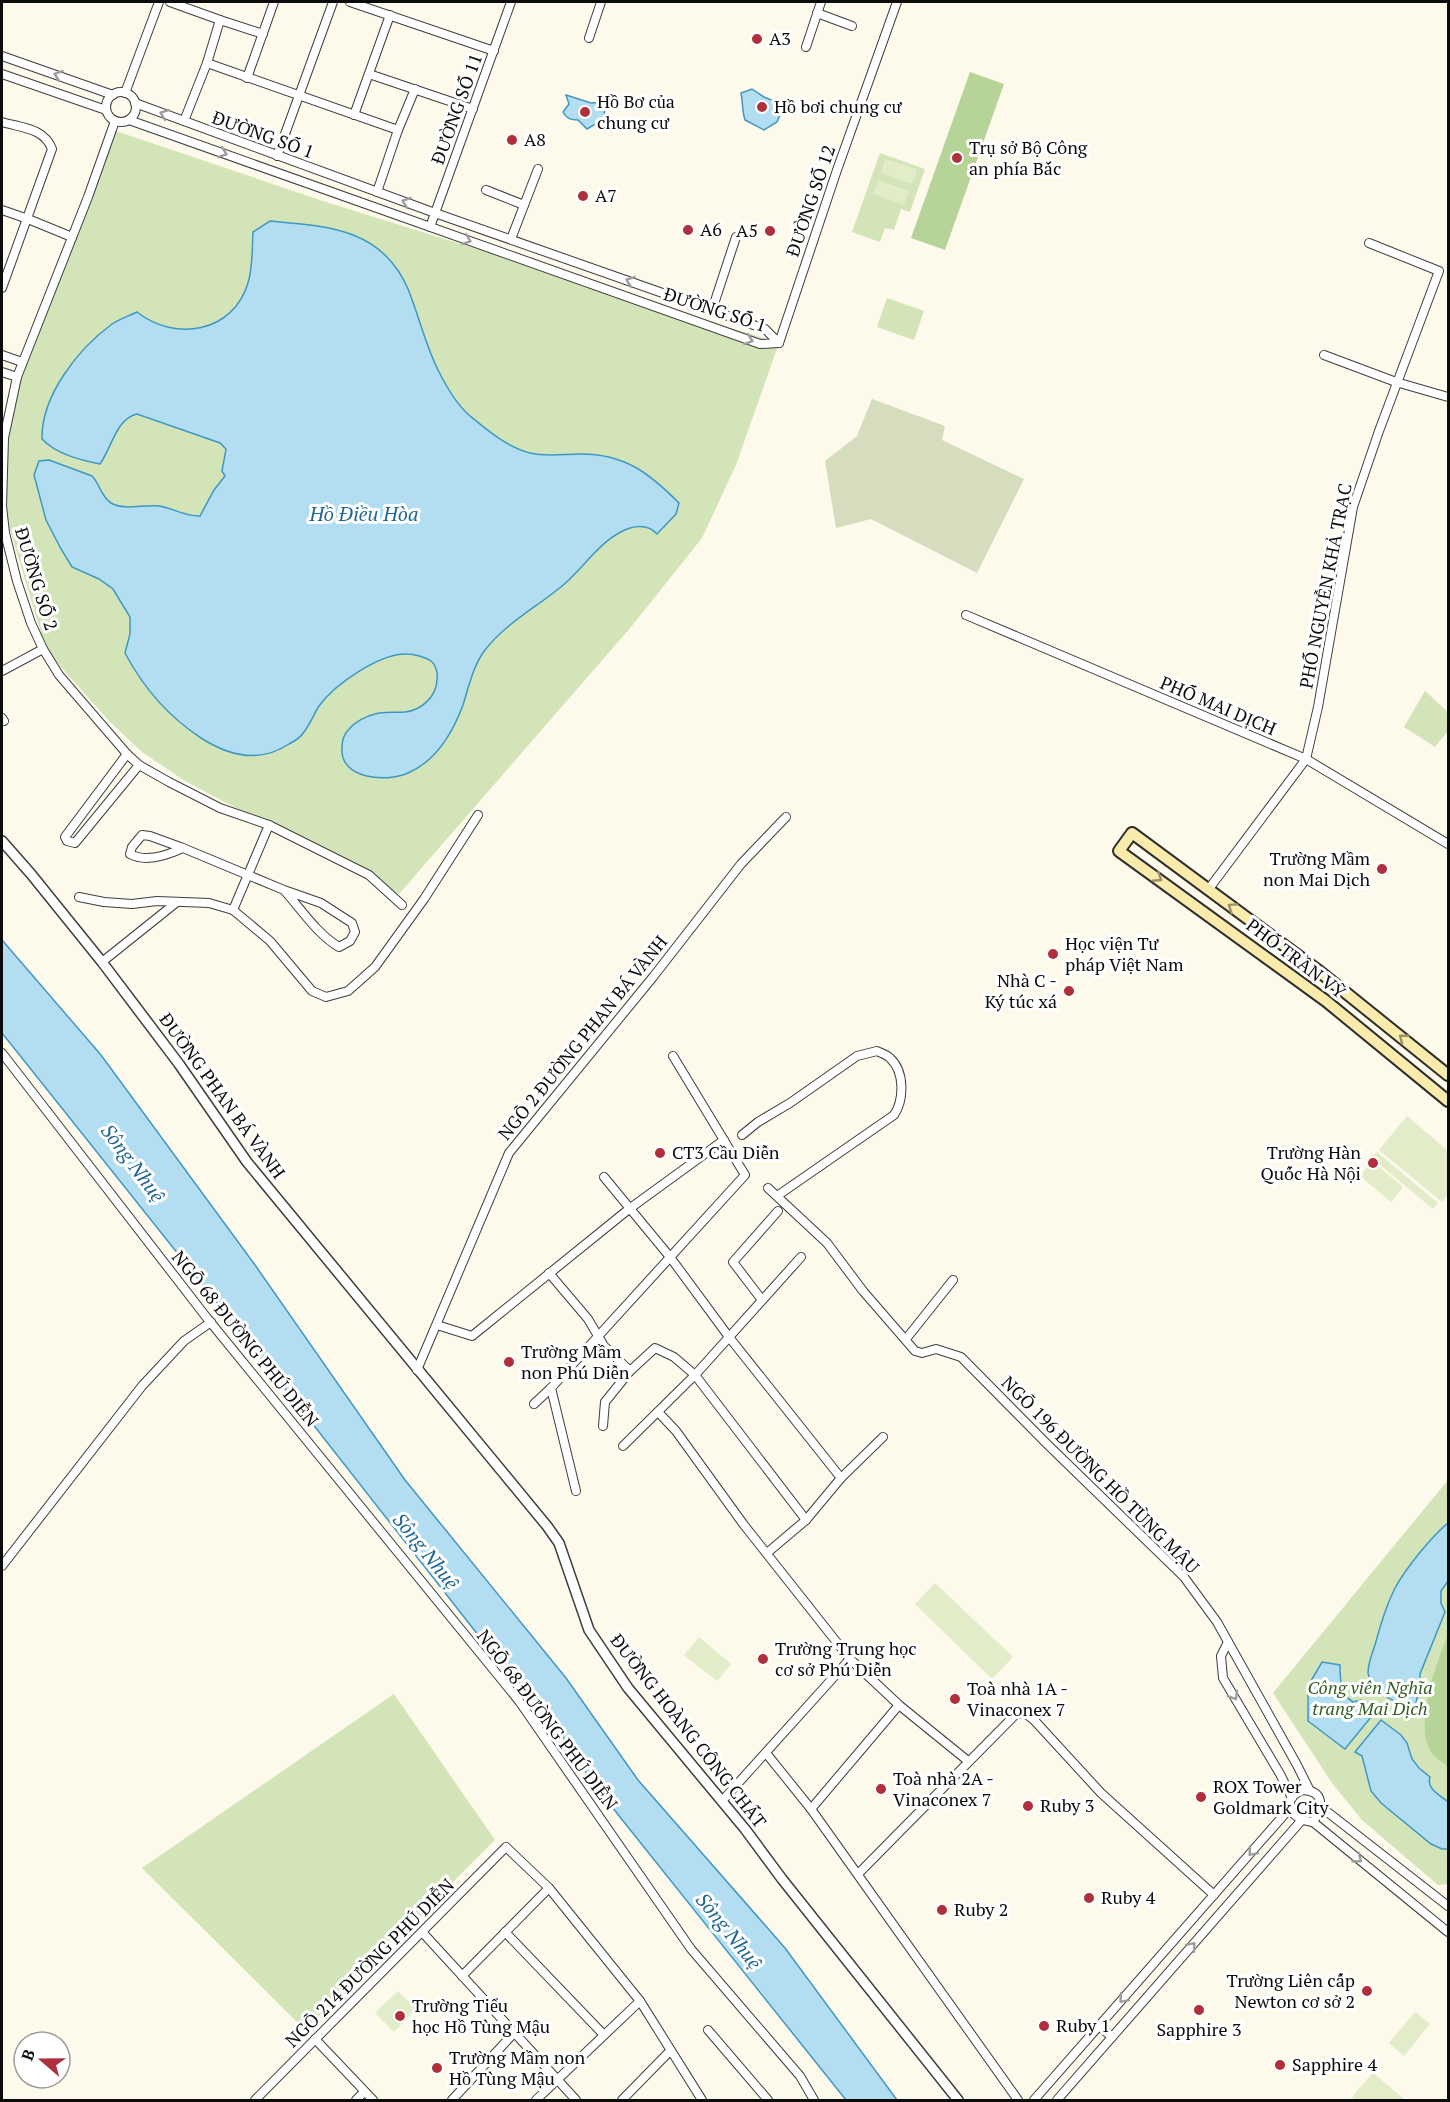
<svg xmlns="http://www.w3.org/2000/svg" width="1450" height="2102" font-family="'PT Serif',serif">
<rect width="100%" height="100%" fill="#fdf9eb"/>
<g fill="#d2e4b8">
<polygon points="113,130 329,203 779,343 736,465 702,538 631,627 399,894 185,781 142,752 109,721 46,650 3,506 5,438 24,362"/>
<polygon points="880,153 925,169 910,212 901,209 894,230 885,228 880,242 852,232"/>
<polygon points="887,298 924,311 914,340 877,327"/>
<polygon points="1425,691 1448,712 1448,731 1435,747 1404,727"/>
<polygon points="1448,1480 1448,1884 1438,1885 1362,1820 1332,1783 1273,1693"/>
<polygon points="394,1694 495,1840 305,2030 142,1868"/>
</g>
<g fill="#b7d498">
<polygon points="970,72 1004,84 945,250 911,238"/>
<path d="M1448,1635V1767C1443,1762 1434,1757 1431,1752C1414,1725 1436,1662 1448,1635Z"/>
</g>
<polygon fill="#d5ddbe" points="872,399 945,426 942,440 1024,479 977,573 871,519 836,528 825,461 857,436"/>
<g fill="#e2ecc9">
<polygon points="885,159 917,169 912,184 881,173"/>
<polygon points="878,180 909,191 904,205 873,194"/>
<polygon points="1407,1116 1448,1151 1448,1194 1442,1202 1379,1150"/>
<polygon points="1377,1152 1438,1203 1433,1209 1372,1158"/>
<polygon points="1372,1161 1403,1187 1391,1202 1360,1176"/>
<polygon points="935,1583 1013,1657 992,1679 915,1604"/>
<polygon points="699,1637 731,1664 717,1681 684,1655"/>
<polygon points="398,1991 416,2009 394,2032 375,2013"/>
<polygon points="1415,2012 1430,2024 1404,2056 1389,2043"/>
<polygon points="1373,2073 1405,2100 1355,2100 1352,2097"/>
</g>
<g fill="#b3def1" stroke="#4097c2" stroke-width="1.5">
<path d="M752,89L764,97L779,103L782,110L777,122L764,130L745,120C742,111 743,103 741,93Z"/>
<path d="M566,95L591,103L605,102L604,119L587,129L578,120C571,120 567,119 563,112L569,104Z"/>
<path d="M270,221C327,226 382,228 408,289C419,316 425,344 438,370C446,386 456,404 469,415C487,430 507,447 530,453C546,457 564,454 581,454C625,454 649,473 679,503L676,514L657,534C650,526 641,525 630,528C602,537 584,568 562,586C537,607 506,623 485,650C473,666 469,686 463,705C453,732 436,761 408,773C386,783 339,779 342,747C342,740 345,733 349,729C355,722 366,716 375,714C384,711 395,713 405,712C422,710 437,696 437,679C438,674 436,665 431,661C425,657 414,654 407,654C380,653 335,684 319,706C314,714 310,724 304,732C301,737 295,741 289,744C259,764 229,756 201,738C169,717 143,687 125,653L130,634V617L113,589L99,579L72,567L61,549L46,520L34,475L39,461L49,460L92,476C100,484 101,497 111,503C125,511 144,504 159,506C173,508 186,517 200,516L214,490L225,476L222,471L226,449L220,443L137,414C116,419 112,447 100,464C80,460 56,454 42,439C41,396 78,349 112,324C119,319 129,316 137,312C175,342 233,333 248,283C253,267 252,249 253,232Z"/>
<polygon points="2,940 101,1055 255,1265 405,1480 566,1678 638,1780 785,1948 897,2100 846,2100 592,1782 548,1714 493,1654 261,1358 2,1033"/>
<path d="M1448,1523V1581L1441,1591V1603L1445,1612L1420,1674V1686L1416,1703L1409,1708C1395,1702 1370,1691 1368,1673C1368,1664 1372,1653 1375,1645C1380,1626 1386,1606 1395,1588C1406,1568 1431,1537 1448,1523Z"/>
<path d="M1322,1662L1340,1665C1340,1679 1340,1694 1353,1702L1361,1700L1376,1711L1345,1749L1308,1721V1686Z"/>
<path d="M1381,1720L1401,1735L1407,1743L1412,1759L1419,1768L1430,1777C1426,1789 1440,1795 1448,1802V1849H1442L1431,1844L1381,1803L1371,1791L1362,1756L1355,1752Z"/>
</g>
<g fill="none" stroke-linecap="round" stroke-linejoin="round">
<g stroke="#3e3e3e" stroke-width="10">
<g id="minor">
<polyline points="170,2 220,20 207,63 184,121"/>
<polyline points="350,2 494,51"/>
<polyline points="817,13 852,26"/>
<polyline points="220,20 263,34"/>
<polyline points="589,38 601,2"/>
<polyline points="806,47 821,2"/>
<polyline points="2,56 113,95"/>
<polyline points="207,63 398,130"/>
<polyline points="2,74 106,110"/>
<polyline points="369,74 473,109"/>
<polyline points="247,78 274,2"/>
<circle cx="121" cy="107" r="15"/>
<polyline points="125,93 159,2"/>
<polyline points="135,103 435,213 765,329 779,343"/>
<polyline points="354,115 390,15"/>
<polyline points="129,120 760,344 779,343"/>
<polyline points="115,121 88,197 17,377 4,438 2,506 5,533 17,581 31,623 43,649 59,675 127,754 139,765 169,782 220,808 269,825 369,875 402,905"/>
<path d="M2,122C22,128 44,128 52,149L2,288"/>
<polyline points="277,156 333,2"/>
<polyline points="486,190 524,205"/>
<polyline points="377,192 398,130 415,89"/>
<polyline points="2,210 28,219 72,237"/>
<polyline points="430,227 511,2"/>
<polyline points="511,239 538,169"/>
<polyline points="712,310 736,237"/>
<polyline points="779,343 837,170 897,2"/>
<polyline points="2,355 22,362"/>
<polyline points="1324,355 1396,382 1448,397"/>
<polyline points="2,372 17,377"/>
<polyline points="966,615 1306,759 1448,844"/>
<polyline points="2,671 43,649"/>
<polyline points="2,718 4,721"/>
<polyline points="127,754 65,837 67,841 75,843 139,765"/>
<path d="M183,848C168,855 146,863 130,854L132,847L142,835L150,836L183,848L284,890L321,903L352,923L355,932L350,941L339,947C317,934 301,909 284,890"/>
<polyline points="1208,890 1306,759 1318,707 1353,507 1379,431 1439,271 1369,243"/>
<polyline points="79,897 104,902 132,904 157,901 209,903 233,910 270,941 312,991 326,997 348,991 375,967 424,899 478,815"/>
<polyline points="233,910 269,825"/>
<polyline points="102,962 177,902"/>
<polyline points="2,1053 207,1318 519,1701 691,1949 800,2076 814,2100"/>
<path d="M742,1135L758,1122L790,1103L857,1056L877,1051C881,1053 887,1055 890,1058C905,1072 904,1100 894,1115L777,1196"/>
<polyline points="604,1177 670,1257 729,1337 841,1478"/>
<polyline points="768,1188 827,1243 863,1291 915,1351 922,1353 936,1349 961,1357 1047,1444 1184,1577 1217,1622 1297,1765 1310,1791"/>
<polyline points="549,1273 588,1319 604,1346 630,1371"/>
<polyline points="762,1300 733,1262 778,1211"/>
<polyline points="437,1325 472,1336 629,1209 724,1140"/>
<polyline points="906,1339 953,1280"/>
<polyline points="417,1370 509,1153 653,977 741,864 786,817"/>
<polyline points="551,1388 576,1491"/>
<polyline points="534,1404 551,1388 745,1175 673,1056"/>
<polyline points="658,1412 676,1431 744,1525 850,1659 899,1705 968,1761"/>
<polyline points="603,1426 605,1402 630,1371 655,1348 674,1357 695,1375 806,1520"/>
<polyline points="623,1446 695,1375 801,1257"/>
<polyline points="767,1553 806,1520 841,1478 883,1437"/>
<polyline points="2,1566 142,1386 184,1341 211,1322"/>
<polyline points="1228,1642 1221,1656 1223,1678 1280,1774 1292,1798"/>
<polyline points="766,1753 811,1809 1018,2100"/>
<path d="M1303,1790C1325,1791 1323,1808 1313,1822C1290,1820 1279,1800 1303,1790Z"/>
<polyline points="722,1801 850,1659"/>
<polyline points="1321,1807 1448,1906"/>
<polyline points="811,1809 899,1705"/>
<polyline points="1313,1822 1448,1932"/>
<polyline points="858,1874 1016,1714 1025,1713 1034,1720 1101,1793 1214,1895"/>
<polyline points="505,1932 604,2035"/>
<polyline points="423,1933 576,2100"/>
<polyline points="462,1976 549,1888"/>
<polyline points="1099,2026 1112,2037"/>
<polyline points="708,2030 768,2100"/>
<polyline points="315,2039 373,2100"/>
<polyline points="255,2100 506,1847 549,1888 640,2001 702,2100"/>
<polyline points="356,2100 364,2092"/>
<polyline points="452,2100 514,2033"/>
<polyline points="536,2100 640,2001"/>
<polyline points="622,2100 670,2051"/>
<polyline points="1034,2100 1290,1808"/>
<polyline points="1057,2100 1301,1821"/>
</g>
</g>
<g stroke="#3e3e3e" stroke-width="12">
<polyline id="tertiary" points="2,841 31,874 102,962 179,1064 247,1162 547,1526 559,1543 589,1630 628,1688 745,1829 782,1879 958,2100"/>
</g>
<g stroke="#2d2d2d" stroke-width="14">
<polyline id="secondary" points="1448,1075 1320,972 1132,833 1119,851 1326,1001 1448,1101"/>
</g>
<use href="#minor" stroke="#fff" stroke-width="8"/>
<use href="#tertiary" stroke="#fff" stroke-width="9"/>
<use href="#secondary" stroke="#f9ebab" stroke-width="10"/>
</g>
<defs><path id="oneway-chevron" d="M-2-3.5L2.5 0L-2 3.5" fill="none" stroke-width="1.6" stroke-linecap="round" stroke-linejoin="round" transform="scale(1.5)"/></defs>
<g stroke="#9d9d9d">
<use href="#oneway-chevron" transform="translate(58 75) rotate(-161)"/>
<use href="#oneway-chevron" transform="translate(164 114) rotate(-159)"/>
<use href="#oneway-chevron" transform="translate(223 153) rotate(20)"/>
<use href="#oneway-chevron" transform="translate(406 202) rotate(-160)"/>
<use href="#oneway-chevron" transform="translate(467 240) rotate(20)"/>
<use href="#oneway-chevron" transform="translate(630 281) rotate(-160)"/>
<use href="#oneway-chevron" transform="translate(749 340) rotate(19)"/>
<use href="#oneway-chevron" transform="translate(1234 1696) rotate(59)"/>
<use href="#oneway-chevron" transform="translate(1252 1852) rotate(131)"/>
<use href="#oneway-chevron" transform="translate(1358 1859) rotate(39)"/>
<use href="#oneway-chevron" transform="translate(1192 1946) rotate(-49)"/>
<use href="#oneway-chevron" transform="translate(1123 1999) rotate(131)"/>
</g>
<g stroke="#9a916b">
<use href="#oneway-chevron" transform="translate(1158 878) rotate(33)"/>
<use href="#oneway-chevron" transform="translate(1232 907) rotate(-145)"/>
<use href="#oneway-chevron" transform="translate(1403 1038) rotate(-142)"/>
</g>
<g fill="#af2f3d" stroke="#fff" stroke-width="2">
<circle cx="757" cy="39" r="6"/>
<circle cx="762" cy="107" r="6"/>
<circle cx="585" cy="112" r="6"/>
<circle cx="512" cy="140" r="6"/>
<circle cx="957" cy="158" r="6"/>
<circle cx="583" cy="196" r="6"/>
<circle cx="688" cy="230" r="6"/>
<circle cx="770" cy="231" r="6"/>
<circle cx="1382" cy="869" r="6"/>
<circle cx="1053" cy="954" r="6"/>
<circle cx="1069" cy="991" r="6"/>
<circle cx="660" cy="1153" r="6"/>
<circle cx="1373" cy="1163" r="6"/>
<circle cx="509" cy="1362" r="6"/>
<circle cx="763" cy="1659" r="6"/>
<circle cx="955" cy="1699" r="6"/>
<circle cx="881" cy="1789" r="6"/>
<circle cx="1201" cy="1797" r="6"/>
<circle cx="1028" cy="1806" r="6"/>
<circle cx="1089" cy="1898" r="6"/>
<circle cx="942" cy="1910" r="6"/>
<circle cx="1367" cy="1991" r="6"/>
<circle cx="1199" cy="2010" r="6"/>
<circle cx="400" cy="2016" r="6"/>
<circle cx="1044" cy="2026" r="6"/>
<circle cx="1280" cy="2065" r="6"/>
<circle cx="437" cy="2068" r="6"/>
</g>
<g text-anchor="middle" stroke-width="6" stroke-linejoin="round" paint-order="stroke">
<g font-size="18" fill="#0b0b0b" stroke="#fff" text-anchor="start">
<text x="769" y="45">A3</text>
<text x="597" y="108">Hồ Bơ của<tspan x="597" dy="21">chung cư</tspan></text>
<text x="774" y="113">Hồ bơi chung cư</text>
<text x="524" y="146">A8</text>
<text x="969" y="154">Trụ sở Bộ Công<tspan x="969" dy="21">an phía Bắc</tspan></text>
<text x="595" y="202">A7</text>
<text x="700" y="236">A6</text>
<text x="758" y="237" text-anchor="end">A5</text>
<text x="1370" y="865" text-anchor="end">Trường Mầm<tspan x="1370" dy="21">non Mai Dịch</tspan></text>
<text x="1065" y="950">Học viện Tư<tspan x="1065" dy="21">pháp Việt Nam</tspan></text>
<text x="1057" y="987" text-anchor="end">Nhà C -<tspan x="1057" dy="21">Ký túc xá</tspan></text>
<text x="672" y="1159">CT3 Cầu Diễn</text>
<text x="1361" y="1159" text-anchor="end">Trường Hàn<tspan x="1361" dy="21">Quốc Hà Nội</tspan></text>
<text x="521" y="1358">Trường Mầm<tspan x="521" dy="21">non Phú Diễn</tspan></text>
<text x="775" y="1655">Trường Trung học<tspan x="775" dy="21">cơ sở Phú Diễn</tspan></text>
<text x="967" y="1695">Toà nhà 1A -<tspan x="967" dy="21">Vinaconex 7</tspan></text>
<text x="893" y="1785">Toà nhà 2A -<tspan x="893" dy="21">Vinaconex 7</tspan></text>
<text x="1213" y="1793">ROX Tower<tspan x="1213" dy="21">Goldmark City</tspan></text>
<text x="1040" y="1812">Ruby 3</text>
<text x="1101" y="1904">Ruby 4</text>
<text x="954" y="1916">Ruby 2</text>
<text x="1355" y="1987" text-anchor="end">Trường Liên cấp<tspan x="1355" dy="21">Newton cơ sở 2</tspan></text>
<text x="412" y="2012">Trường Tiểu<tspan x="412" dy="21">học Hồ Tùng Mậu</tspan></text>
<text x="1056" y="2032">Ruby 1</text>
<text x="1199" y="2036" text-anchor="middle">Sapphire 3</text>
<text x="449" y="2064">Trường Mầm non<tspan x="449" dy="21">Hồ Tùng Mậu</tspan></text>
<text x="1292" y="2071">Sapphire 4</text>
</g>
<g font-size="18" fill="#0b0b0b" stroke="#fff">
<text transform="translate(457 109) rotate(-70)" y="6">ĐƯỜNG SỐ 11</text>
<text transform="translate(263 135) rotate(20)" y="6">ĐƯỜNG SỐ 1</text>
<text transform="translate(811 201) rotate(-71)" y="6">ĐƯỜNG SỐ 12</text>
<text transform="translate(715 310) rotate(18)" y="6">ĐƯỜNG SỐ 1</text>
<text transform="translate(36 579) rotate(73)" y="6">ĐƯỜNG SỐ 2</text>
<text transform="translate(1326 586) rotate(-79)" y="6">PHỐ NGUYỄN KHẢ TRẠC</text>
<text transform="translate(1218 706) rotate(23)" y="6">PHỐ MAI DỊCH</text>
<text transform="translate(1296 959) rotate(37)" y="6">PHỐ TRẦN VỸ</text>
<text transform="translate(583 1038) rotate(-51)" y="6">NGÕ 2 ĐƯỜNG PHAN BÁ VÀNH</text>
<text transform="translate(222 1096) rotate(54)" y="6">ĐƯỜNG PHAN BÁ VÀNH</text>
<text transform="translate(245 1339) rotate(51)" y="6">NGÕ 68 ĐƯỜNG PHÚ DIỄN</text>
<text transform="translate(1100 1475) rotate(45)" y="6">NGÕ 196 ĐƯỜNG HỒ TÙNG MẬU</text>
<text transform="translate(547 1720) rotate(53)" y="6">NGÕ 68 ĐƯỜNG PHÚ DIỄN</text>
<text transform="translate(688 1731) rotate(52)" y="6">ĐƯỜNG HOÀNG CÔNG CHẤT</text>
<text transform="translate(370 1963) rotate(-45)" y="6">NGÕ 214 ĐƯỜNG PHÚ DIỄN</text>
</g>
<g font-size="18" font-style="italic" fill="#315d21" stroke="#fff">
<text x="1370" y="1694">Công viên Nghĩa<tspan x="1370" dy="21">trang Mai Dịch</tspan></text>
</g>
<g font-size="20" font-style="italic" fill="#1f6792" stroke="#fff">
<text x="364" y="521">Hồ Điều Hòa</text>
<text transform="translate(133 1163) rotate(53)" y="7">Sông Nhuệ</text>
<text transform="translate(426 1551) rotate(51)" y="7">Sông Nhuệ</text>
<text transform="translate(729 1931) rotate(51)" y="7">Sông Nhuệ</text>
</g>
</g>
<rect width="1450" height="2102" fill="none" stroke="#0b0b0b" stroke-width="6"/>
<g transform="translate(42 2060) rotate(290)"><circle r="28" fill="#ffffff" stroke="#9d9d9d" stroke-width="1.5"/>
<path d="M0-4.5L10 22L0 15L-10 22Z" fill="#af2f3d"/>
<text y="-9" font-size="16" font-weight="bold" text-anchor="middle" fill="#0b0b0b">B</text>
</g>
</svg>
